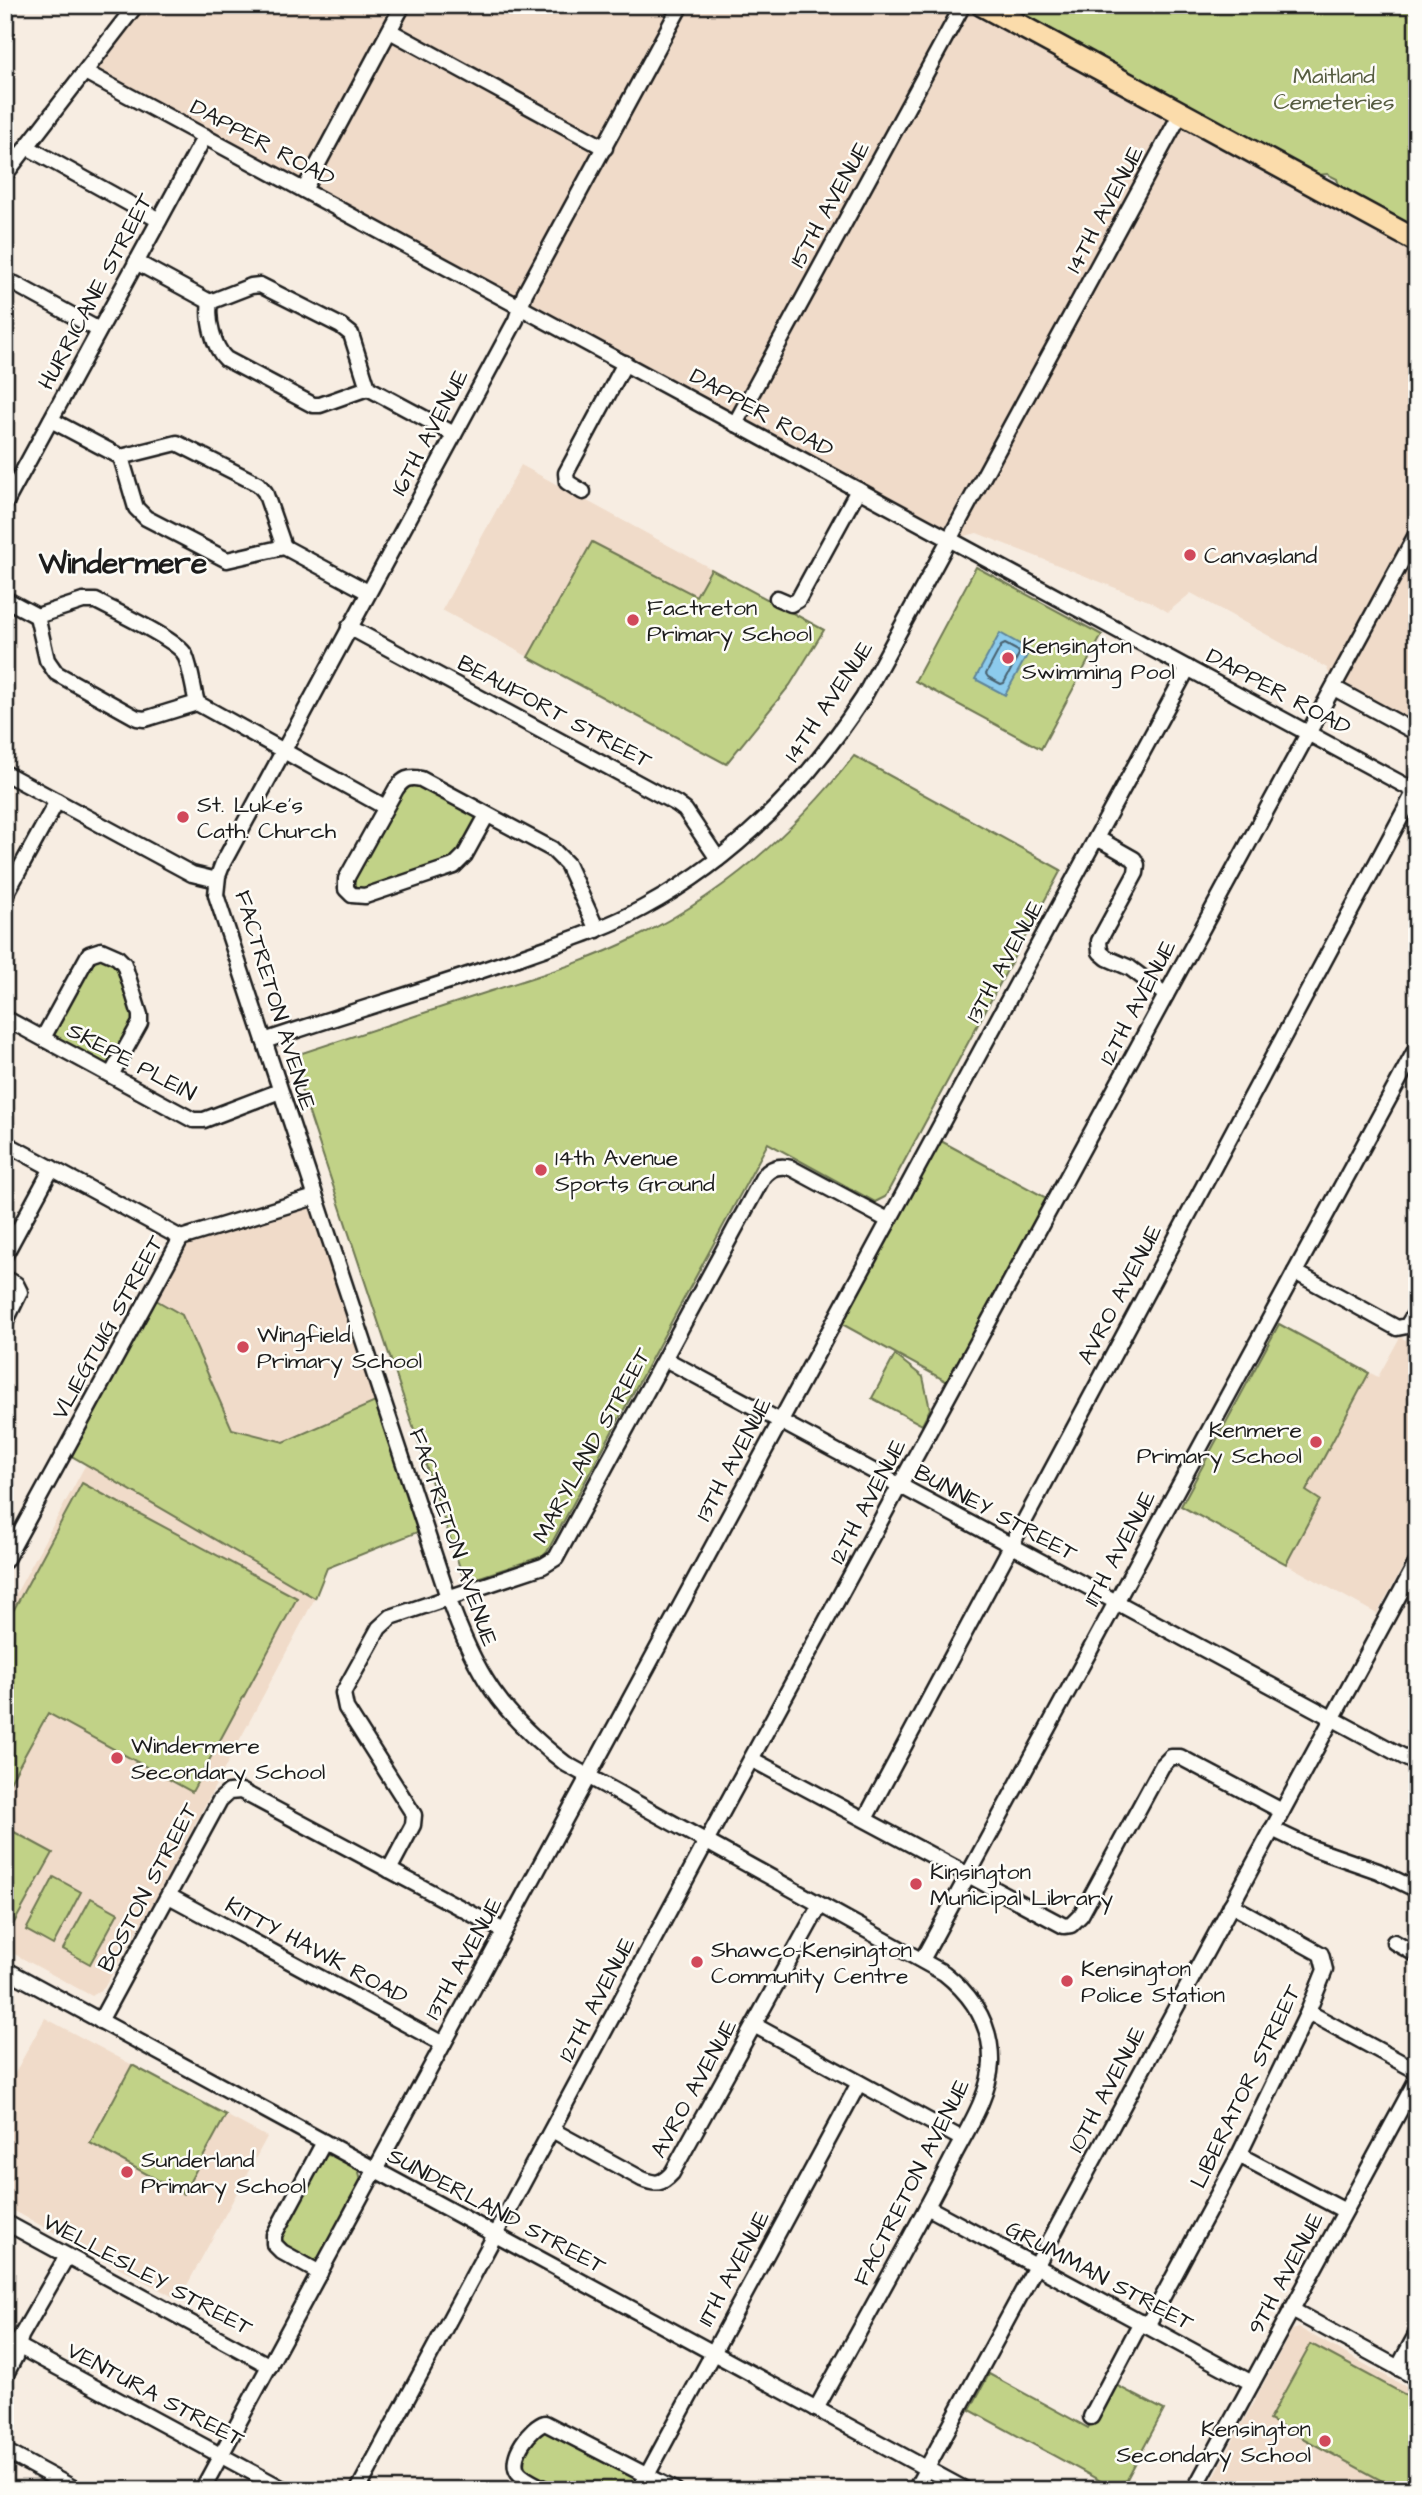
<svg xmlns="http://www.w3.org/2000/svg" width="1422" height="2495" font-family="'Architects Daughter',sans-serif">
<rect width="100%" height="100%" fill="#f7ede2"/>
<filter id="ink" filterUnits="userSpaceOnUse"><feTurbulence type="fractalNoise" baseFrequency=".0143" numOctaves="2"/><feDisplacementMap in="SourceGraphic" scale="14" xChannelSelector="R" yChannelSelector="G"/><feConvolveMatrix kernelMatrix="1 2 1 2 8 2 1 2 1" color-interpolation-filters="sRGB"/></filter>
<g filter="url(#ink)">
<g fill="#f0dbc9">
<polygon points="138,5 956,5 1417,255 1417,733 1334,688 1327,668 1191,593 1168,612 1151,602 977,533 950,540 85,72"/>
<polygon points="521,465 824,630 790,685 726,764 442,610"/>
<polygon points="315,1197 425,1529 327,1568 315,1598 153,1903 104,1988 92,1996 5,1949 5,1614 86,1464 65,1452 181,1238"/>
<polygon points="1417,1322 1417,1541 1377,1614 1181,1506 1279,1324 1378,1377 1400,1337 1406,1340"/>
<polygon points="45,2018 267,2137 179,2300 5,2206 5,2091"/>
<polygon points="1299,2328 1417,2393 1417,2490 1207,2490 1292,2330"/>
</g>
<g fill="#c1d287" stroke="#6e7752" stroke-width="2">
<polygon points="1007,5 1417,5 1417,228 1339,186 1337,179 1327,174 1318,175"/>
<polygon points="592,542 696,596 711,569 824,630 790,685 726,764 528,657"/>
<polygon points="976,567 1102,635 1041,749 915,681"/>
<path d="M854,756L1061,870L885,1197L875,1202L768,1143L547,1552L543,1556L474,1579L462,1574L294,1068L299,1054C363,1033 427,1012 491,991C540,975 589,961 635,938C722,896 794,832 854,756Z"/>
<polygon points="413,781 477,816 478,821 458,860 363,892 353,889 351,881 399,790"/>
<polygon points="99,955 118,963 136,1018 109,1066 105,1066 55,1037 53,1031 91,960"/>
<polygon points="941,1141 1050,1200 951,1384 842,1324"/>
<polygon points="149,1296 182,1315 232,1429 284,1442 382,1399 425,1529 327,1568 315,1598 65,1452"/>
<polygon points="1279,1324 1369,1373 1306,1491 1320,1500 1286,1564 1181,1506"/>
<polygon points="895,1355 923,1377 930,1409 922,1425 872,1398"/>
<polygon points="82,1483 297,1598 192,1792 48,1713 5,1791 5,1626"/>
<polygon points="5,1827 53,1853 5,1939"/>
<polygon points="54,1877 81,1892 53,1945 26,1930"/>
<polygon points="91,1898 118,1913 90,1964 63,1949"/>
<polygon points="132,2065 226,2115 183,2194 90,2143"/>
<polygon points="326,2155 333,2156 358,2169 362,2183 317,2263 280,2244 280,2231 320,2158"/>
<polygon points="1311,2344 1417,2401 1417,2490 1399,2490 1269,2420"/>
<polygon points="989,2374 1088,2428 1112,2383 1164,2410 1121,2490 1117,2490 970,2410"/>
<polygon points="536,2426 675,2490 547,2490 526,2478 518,2454"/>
</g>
<polygon fill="#8ccbed" stroke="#5f8599" stroke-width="2" points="1000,633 1030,650 1005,695 975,679"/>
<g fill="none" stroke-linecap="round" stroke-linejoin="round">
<polygon stroke="#496270" stroke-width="2" points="1005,644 1018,651 1019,654 1004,683 1001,684 988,677 986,674 1001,646"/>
<g stroke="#1c1c1c" stroke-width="19">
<g id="minor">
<path d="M681,5L525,293L516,320L223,863L218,876L216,895L448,1597C475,1674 501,1714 566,1764L944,1973C973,1996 992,2025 991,2063C989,2098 966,2131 951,2161C908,2244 862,2326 816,2409"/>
<polyline points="390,31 605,148"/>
<polyline points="85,72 1417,792"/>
<polyline points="27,147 159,220"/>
<polyline points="5,175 136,5"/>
<polyline points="304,190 403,5"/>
<polyline points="136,262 210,302 251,286 260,285 341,326 351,334 368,388 454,434"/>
<polyline points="5,283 15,284 99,330"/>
<path d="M210,302C207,319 213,347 226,359L313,405H320L368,388"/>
<polyline points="51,420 121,457 177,443 258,484 265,492 284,547"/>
<polyline points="735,424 963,5"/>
<polyline points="121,457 136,508 146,518 227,560 284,547 368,592"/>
<polyline points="583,492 567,482 566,473 625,363"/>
<polyline points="5,504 205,136"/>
<polyline points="777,598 791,604 798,600 858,490"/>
<path d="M5,599L37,616L83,601H96C114,611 178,640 185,655C191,669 193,688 197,703"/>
<polyline points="37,616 47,660 56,673 137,718 145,719 197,703 385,807"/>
<polyline points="349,627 677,804 685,810 718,859"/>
<polyline points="1334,688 1417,733"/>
<polyline points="5,773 192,874 217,880"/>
<path d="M487,815L465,855L454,866L365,896L352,895L346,889V879L396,789C403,779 409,776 421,779L552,849L567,864L597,930"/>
<polyline points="1097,838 1134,859 1137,865 1136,873 1099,941 1100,952 1107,958 1130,968 1166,995"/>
<polyline points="5,896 57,801"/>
<polyline points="5,1018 193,1120 204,1120 280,1091"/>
<polyline points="43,1038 89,954 101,950 117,957 124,964 140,1015 140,1023 111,1075"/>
<path d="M264,1041C347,1013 432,988 515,959C559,943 603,930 643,908C734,859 807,784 863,698L1181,113"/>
<polyline points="5,1143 181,1238"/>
<polyline points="5,1255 52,1168"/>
<polyline points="1295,1272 1397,1328 1407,1326 1417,1310"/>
<polyline points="5,1278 16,1284 20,1292 5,1323"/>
<polyline points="665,1359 1417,1764"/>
<polyline points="5,1561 181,1238 315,1197"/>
<polyline points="753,1760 1064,1926 1071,1925 1081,1915 1162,1766 1171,1757 1180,1757 1282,1811"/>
<polyline points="865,1819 1415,791"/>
<polyline points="1272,1829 1312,1848 1378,1871 1417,1890"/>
<path d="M389,1870L413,1825L414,1815L346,1708L343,1693L379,1628L391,1617L543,1566L556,1558L763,1177C771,1167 780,1165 791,1168L888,1220"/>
<polyline points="169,1896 443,2044"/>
<polyline points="1394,1942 1417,1955"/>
<polyline points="922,1960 1417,1047"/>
<polyline points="5,1969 966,2490"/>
<polyline points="1308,2012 1417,2071"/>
<polyline points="100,2021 220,1800 229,1792 241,1791 504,1931"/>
<polyline points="754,2025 962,2139"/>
<path d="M552,2130L642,2179C656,2185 662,2184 672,2173L820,1905"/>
<polyline points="1239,2155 1345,2211"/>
<polyline points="927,2207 1252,2383"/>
<polyline points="5,2222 270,2366"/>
<polyline points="320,2273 282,2252 274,2244 274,2235 324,2142"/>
<polyline points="1292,2310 1417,2378"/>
<polyline points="1147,2326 1239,2155 1308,2012 1325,1970 1321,1954 1231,1905"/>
<polyline points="5,2339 285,2490"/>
<polyline points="1398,2368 1417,2333"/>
<polyline points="5,2376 15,2357 21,2336 67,2256"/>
<polyline points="1091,2417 1141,2322"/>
<polyline points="5,2451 77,2490"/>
<polyline points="202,2490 1188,668"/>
<polyline points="358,2490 706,1842 1417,533"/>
<path d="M547,2490C538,2485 524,2480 518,2472C508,2457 531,2427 545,2423L675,2490"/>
<polyline points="639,2490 859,2083"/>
<polyline points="915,2490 1417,1562"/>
<polyline points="1194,2490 1417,2079"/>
</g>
</g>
<g stroke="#1c1c1c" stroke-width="26">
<polyline id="primary" points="982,5 1417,241"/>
</g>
<use href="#minor" stroke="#fdfcf7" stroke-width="14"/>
<use href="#primary" stroke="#fbdcab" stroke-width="21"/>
</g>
</g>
<g fill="#d1495b" stroke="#fdfcf7" stroke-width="2.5">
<circle cx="1190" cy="555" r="7"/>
<circle cx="633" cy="620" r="7"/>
<circle cx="1008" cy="658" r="7"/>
<circle cx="183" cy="817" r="7"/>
<circle cx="541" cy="1170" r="7"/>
<circle cx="243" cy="1347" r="7"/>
<circle cx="1316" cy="1442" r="7"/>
<circle cx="117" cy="1758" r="7"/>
<circle cx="916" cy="1884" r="7"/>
<circle cx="697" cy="1962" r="7"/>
<circle cx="1067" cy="1981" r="7"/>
<circle cx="127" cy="2172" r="7"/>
<circle cx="1325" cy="2441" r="7"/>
</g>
<g text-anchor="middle" stroke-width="5" stroke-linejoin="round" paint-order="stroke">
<g font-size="23" fill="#565c41" stroke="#fdfcf7">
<text x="1334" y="83">Maitland<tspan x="1334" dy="26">Cemeteries</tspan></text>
</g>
<g font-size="23" fill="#1c1c1c" stroke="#fdfcf7">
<text transform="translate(263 142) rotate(28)" y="8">DAPPER ROAD</text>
<text transform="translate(829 204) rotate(-61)" y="8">15TH AVENUE</text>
<text transform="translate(1104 209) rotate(-62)" y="8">14TH AVENUE</text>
<text transform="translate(95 291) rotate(-62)" y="8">HURRICANE STREET</text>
<text transform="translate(762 412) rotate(29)" y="8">DAPPER ROAD</text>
<text transform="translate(429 432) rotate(-62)" y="8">16TH AVENUE</text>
<text transform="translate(1279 691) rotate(28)" y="8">DAPPER ROAD</text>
<text transform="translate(828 701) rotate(-56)" y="8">14TH AVENUE</text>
<text transform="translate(555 711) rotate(28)" y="8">BEAUFORT STREET</text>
<text transform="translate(1004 961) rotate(-61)" y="8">13TH AVENUE</text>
<text transform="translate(276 1000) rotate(73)" y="8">FACTRETON AVENUE</text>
<text transform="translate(1137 1002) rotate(-62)" y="8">12TH AVENUE</text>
<text transform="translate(132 1061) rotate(28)" y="8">SKEPE PLEIN</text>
<text transform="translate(1119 1294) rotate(-62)" y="8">AVRO AVENUE</text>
<text transform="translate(107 1327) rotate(-61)" y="8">VLIEGTUIG STREET</text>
<text transform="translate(591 1445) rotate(-61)" y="8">MARYLAND STREET</text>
<text transform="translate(733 1459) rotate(-62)" y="8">13TH AVENUE</text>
<text transform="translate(867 1501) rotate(-62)" y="8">12TH AVENUE</text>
<text transform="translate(996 1512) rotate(28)" y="8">BUNNEY STREET</text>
<text transform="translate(454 1537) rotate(71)" y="8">FACTRETON AVENUE</text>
<text transform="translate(1119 1548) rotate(-62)" y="8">11TH AVENUE</text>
<text transform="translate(147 1887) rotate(-62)" y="8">BOSTON STREET</text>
<text transform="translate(317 1950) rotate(28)" y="8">KITTY HAWK ROAD</text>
<text transform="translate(463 1958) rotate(-61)" y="8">13TH AVENUE</text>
<text transform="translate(596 1999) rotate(-62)" y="8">12TH AVENUE</text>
<text transform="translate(1245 2086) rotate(-64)" y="8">LIBERATOR STREET</text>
<text transform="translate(693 2088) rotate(-61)" y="8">AVRO AVENUE</text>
<text transform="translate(1106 2089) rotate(-62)" y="8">10TH AVENUE</text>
<text transform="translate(911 2182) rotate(-63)" y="8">FACTRETON AVENUE</text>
<text transform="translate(497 2210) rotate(28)" y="8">SUNDERLAND STREET</text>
<text transform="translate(733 2268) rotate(-62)" y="8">11TH AVENUE</text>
<text transform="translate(1285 2273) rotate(-62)" y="8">9TH AVENUE</text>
<text transform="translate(148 2274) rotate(28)" y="8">WELLESLEY STREET</text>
<text transform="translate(1100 2275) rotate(28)" y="8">GRUMMAN STREET</text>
<text transform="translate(156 2394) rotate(28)" y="8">VENTURA STREET</text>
</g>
<g font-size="23" fill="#1c1c1c" stroke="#fdfcf7" text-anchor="start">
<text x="1204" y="563">Canvasland</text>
<text x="647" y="615">Factreton<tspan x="647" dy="26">Primary School</tspan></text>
<text x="1022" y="653">Kensington<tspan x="1022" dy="26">Swimming Pool</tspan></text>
<text x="197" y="812">St. Luke's<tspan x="197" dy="26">Cath. Church</tspan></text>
<text x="555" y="1165">14th Avenue<tspan x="555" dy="26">Sports Ground</tspan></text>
<text x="257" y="1342">Wingfield<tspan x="257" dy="26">Primary School</tspan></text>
<text x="1302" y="1437" text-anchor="end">Kenmere<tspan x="1302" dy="26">Primary School</tspan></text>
<text x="131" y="1753">Windermere<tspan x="131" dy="26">Secondary School</tspan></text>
<text x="930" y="1879">Kinsington<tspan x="930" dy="26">Municipal Library</tspan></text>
<text x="711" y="1957">Shawco-Kensington<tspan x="711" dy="26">Community Centre</tspan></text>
<text x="1081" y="1976">Kensington<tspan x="1081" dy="26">Police Station</tspan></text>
<text x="141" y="2167">Sunderland<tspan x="141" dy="26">Primary School</tspan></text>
<text x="1311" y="2436" text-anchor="end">Kensington<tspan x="1311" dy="26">Secondary School</tspan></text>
</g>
<g font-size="30" font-weight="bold" fill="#1c1c1c" stroke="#fdfcf7">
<text x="123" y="573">Windermere</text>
</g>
</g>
<rect width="1422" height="2495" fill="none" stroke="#fdfcf7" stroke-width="28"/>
<rect x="14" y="14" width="1394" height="2467" fill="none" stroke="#1c1c1c" stroke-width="2.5" filter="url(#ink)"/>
</svg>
